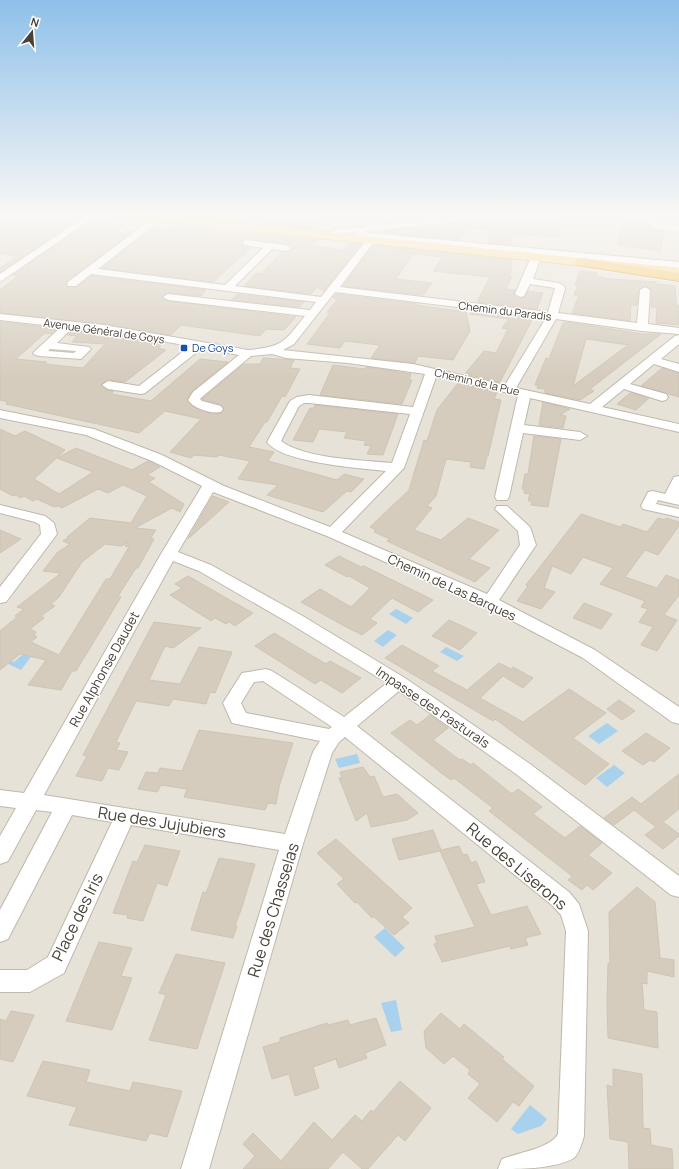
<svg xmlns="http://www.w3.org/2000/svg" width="679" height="1169" font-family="Manrope,sans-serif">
<rect width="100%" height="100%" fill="#f3f0e9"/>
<polygon fill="#e7e2d7" points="0,215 679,215 679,263 568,253 565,265 679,283 679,1169 0,1169"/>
<g fill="#a8d1ed">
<polygon points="396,609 413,618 406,624 389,614"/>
<polygon points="388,630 397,635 383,647 374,641"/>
<polygon points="446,647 464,656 457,661 440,652"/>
<polygon points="27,651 33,654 21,670 8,664 11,661 14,662"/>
<polygon points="607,723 618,731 599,744 588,736"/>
<polygon points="357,754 360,763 339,768 335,759"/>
<polygon points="614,765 625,773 607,787 596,778"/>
<polygon points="385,928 405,948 395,957 374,937"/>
<polygon points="396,1000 402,1030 391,1032 381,1003"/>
<polygon points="530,1105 547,1119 541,1126 518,1134 511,1129"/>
</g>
<g fill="#d5ccbe" stroke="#cfc4b2" fill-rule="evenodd">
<polygon points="5,215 70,215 65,218 77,220 0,272 0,268 17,256 0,254 0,219"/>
<polygon points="270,215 320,215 312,229 262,224"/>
<polygon points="625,215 639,215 637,223 648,224 653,229 665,231 660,251 617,245"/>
<polygon points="497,218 558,220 560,237 511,234 511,245 489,243 488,229 466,229 459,240 379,232 406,228 425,229 427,226 494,219"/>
<polygon points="91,221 125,225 113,234 135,230 67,281 66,285 68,288 77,287 91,276 206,290 201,296 168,293 162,298 168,301 296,317 284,330 266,329 260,336 181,325 171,335 104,324 0,313 0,290 18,276 13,275"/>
<polygon points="174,227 318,240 312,246 344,250 350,243 361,244 324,291 317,287 311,294 244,286 256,273 261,274 282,252 287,252 292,249 292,247 288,245 290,244 243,240 242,246 251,248 213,282 102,268 153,228 170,230"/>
<polygon points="373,245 511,260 512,269 508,276 512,276 506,289 515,290 514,294 520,298 525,297 528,291 543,293 537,309 477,302 490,277 433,271 442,257 413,254 396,279 432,283 423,295 343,286"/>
<polygon points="580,271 597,273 596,276 610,279 656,282 656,284 675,286 676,303 679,306 679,325 656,323 657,307 651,307 652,290 646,286 639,290 637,305 631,305 630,321 572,313 579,295 574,295 578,285 575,285"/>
<polygon points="237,294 304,302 299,307 231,300"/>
<polygon points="336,294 417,304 416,305 466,312 470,331 453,360 418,356 415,363 371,358 380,345 345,341 340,348 307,344 330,313 327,312 337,300 333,297"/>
<polygon points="472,310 533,318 500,382 465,374 484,351 496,353 508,329 502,328 509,319 470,314"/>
<polygon points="0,322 58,328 51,334 45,333 16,359 47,362 45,364 83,368 105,344 72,342 77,336 67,335 73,330 104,332 163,343 158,348 166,350 125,382 108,380 101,385 107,390 114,391 111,394 151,401 200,359 228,362 192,391 187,399 194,407 212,414 221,413 224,408 221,405 202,399 244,364 260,364 263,358 294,360 290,368 300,369 285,397 282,396 267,422 265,422 249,447 274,452 268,461 337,480 344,474 364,479 351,492 347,491 323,512 267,495 278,485 238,479 250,461 219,455 217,457 194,455 191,458 170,452 201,419 165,411 139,433 6,404 8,402 0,400"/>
<path d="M567,322L643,334H661L590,389L594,391L580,400L545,393V389L537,388L538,385H535L546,358L549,359L563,323ZM586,339L628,345L573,386Z"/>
<polygon points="333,365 365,369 366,367 411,374 409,380 412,380 402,404 320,395"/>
<polygon points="662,368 679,373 679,397 641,386"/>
<polygon points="458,383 497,392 494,399 501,400 488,456 487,456 484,469 470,467 471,462 446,459 436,496 427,506 432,508 414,530 441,540 468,518 499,530 469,559 490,568 475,582 387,541 390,539 374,532 376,530 370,527 409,490 424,440 427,441 437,410"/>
<polygon points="630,393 632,393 649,398 636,410 617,404"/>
<polygon points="543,402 570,409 560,415 566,416 563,428 539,425"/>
<polygon points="315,405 398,414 383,455 367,454 371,446 364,445 366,441 344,438 347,432 319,429 313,442 293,440 310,408 314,408"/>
<path d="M0,429L15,436L25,431L65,450L34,479L59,494L93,472L57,458L76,448L132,470L148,461L160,467L147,475L155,478L149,482L184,504L180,512L172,508L135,528L156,530L150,539H154L138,568H136L118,596L121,597L76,671H72L61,690L28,685L46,660L20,654L0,670V631L17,617L15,616L24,609L17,607L61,573L43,571L57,553L70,544L63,541L69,537H67L90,518L131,523L147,496L123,485L108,493L98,489L62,508L58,506L54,507L37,499L33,501L24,496L20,498L16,495L13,496L0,489ZM129,541L125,546L129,547L110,579H106L59,655L31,642L37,637L34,635L36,632L30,629L44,618L41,616L55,606L51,604L59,597L82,562L105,544L122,546Z"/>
<polygon points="534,436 561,439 548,507 531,505 532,501 528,501 530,494 524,493 524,489 522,489 525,474 528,474"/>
<polygon points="213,496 229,502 188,539 211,499"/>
<polygon points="581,514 620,527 623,524 647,532 658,518 665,520 666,518 679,522 679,526 658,555 645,550 625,577 657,588 666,575 679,580 679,595 664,615 677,620 657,651 641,645 653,627 639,622 648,609 641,607 645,601 600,584 613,568 583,557 571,574 552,566 544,588 555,592 541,609 517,601 528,586 526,585"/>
<polygon points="0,530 21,539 0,553"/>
<polygon points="339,556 361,567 364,566 433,600 418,612 392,598 370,619 377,623 362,635 348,628 301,602 320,589 351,607 370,588 349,576 347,577 325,565"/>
<polygon points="188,576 228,599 253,613 235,626 229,622 226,624 215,618 211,621 170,595 182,588 175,584"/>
<polygon points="584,603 612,614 601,629 573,618"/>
<polygon points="449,620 477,633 460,650 432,636"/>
<polygon points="154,622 201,628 173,648 165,646 149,680 180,684 199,647 232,652 215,693 210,692 206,704 173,699 169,706 136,701 116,742 120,743 116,750 128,752 119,770 108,768 102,781 76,776 87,756 83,755"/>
<polygon points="274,633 326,664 330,661 361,678 342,693 321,680 315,684 255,646"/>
<polygon points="402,645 439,666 432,671 467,690 499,663 511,669 513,667 533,678 523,688 503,676 480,698 523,722 569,689 606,713 573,738 609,764 585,785 495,719 493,721 385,658"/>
<polygon points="619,700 635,711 622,720 607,709"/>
<polygon points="430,715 448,728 433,740 460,760 462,759 471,765 473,763 512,794 518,789 542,807 533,814 565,838 580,826 602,843 588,855 612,873 593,890 587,885 582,890 568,880 572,876 489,811 493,808 454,778 451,780 440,772 391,733 410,720 417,725"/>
<polygon points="199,730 293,743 279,787 276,804 268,803 265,810 184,797 187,789 161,785 157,792 138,789 146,772 158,773 160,768 182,771"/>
<polygon points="646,733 670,748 654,762 650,760 643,765 622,751"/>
<polygon points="363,767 370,777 374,776 383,797 397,794 418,813 407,820 371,827 367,813 356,821 339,778 342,778 340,772"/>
<polygon points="679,774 679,809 663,822 679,834 679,836 663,849 645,835 656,827 634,810 614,825 604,818 632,797 641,804"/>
<polygon points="433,830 441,850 459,846 463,855 467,854 471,863 476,861 485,882 476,884 491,915 527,906 541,934 525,938 528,945 511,949 510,946 442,962 434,944 437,943 435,936 475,927 440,851 399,860 392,839"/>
<polygon points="336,839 412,908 402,917 409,923 394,935 373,916 372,918 357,902 355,903 337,884 344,879 317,853"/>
<polygon points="145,845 180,851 167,886 157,883 143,921 127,918 128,915 113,913 133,861 137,862"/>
<polygon points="219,858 255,864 241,910 235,925 237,926 233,938 191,930 203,892 206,893"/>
<polygon points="637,887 655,902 660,958 674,960 674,977 647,971 647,984 642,983 644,1010 657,1012 658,1048 608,1038 607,1003 608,963 610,964 609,912"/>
<polygon points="99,942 132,948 121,976 132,978 112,1030 66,1021"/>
<polygon points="176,954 225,963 197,1049 149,1040 166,995 159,993"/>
<polygon points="11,1011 34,1015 13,1062 0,1059 0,1019 6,1021"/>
<polygon points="441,1013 460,1029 464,1024 504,1057 502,1059 534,1086 519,1106 513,1102 497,1122 468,1098 480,1084 468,1074 470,1070 453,1056 444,1064 426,1048 424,1031"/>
<polygon points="376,1018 386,1045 365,1053 367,1058 339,1068 336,1059 313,1067 319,1088 295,1096 289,1074 272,1079 263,1047 280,1042 280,1038 327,1023 328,1025 348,1020 350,1025"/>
<polygon points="43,1061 90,1070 86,1082 130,1091 133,1082 182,1091 167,1137 150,1133 146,1141 69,1125 77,1107 27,1096"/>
<polygon points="613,1069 642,1074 643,1128 650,1129 651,1145 672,1149 673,1169 629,1169 628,1142 610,1139 607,1085 613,1087"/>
<polygon points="400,1081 431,1108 405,1141 398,1135 368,1169 362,1169 343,1152 328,1169 243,1169 255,1156 243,1144 253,1133 281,1161 314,1122 332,1140 355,1115 362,1121 371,1110 373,1112"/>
</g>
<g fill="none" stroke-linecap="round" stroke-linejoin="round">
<g stroke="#bfb8ab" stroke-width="2">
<g id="minor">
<polygon points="87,215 97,215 0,282 0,274"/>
<path d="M157,215L160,216V220L98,269L225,285L263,248L243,245V241L246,240L286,245L291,248L286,251L272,249L235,286L321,297L368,238L361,237L353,232L340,234L332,239L329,238L327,236L334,230L467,215H498L494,218L364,231L370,233L679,262V268L538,255L541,257L533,279L559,283L564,286L565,289L558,313L637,323L640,290L645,287L650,290L648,324L679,328V334L642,331L556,319L516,388L590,404L675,336L679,335V344L661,359L679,364V372L654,364L630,384L666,394L668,397L666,400L662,401L624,389L602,407L679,424V432L530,398L524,425L580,432L587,436L580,440L523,433L509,497L507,500H497L495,497L518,395L436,377L404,468L342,532L487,594L520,545L518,531L495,509L497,506H507L530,527L536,545L499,600L595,650L679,707V724L672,722L583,658L484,606L327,536L213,492L178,552L211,565L301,615L405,678L530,764L679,876V897L671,895L516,774L399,691L357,726L569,892L579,904L588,931L584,1136C582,1143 579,1153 574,1158C555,1169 521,1169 498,1169L502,1159C517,1153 551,1148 558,1134L566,931L561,915L553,906L345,737L339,742L332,753L303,844L209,1169H181L279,850L131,825L64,973L30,992H0V970H27L48,957L112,822L72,815L8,939L0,942V910L52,812L36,810L8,861L0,864V836L16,808L0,806V790L24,793L161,554L202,486L152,461L86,435L0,418V410L94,429L162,455L224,486L330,527L386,471C361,468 282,463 267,442L290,401L297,397L309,395L413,407L425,374L348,363L286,358L272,354L251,356L202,397L200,399L202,401L221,406L223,409L221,412C211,414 194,409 188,400L193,392L239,355L202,348L145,393L141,394L108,389L102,385L108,381L139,386L190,346L104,331L72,328L57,343L89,347L91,349L81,359L39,356L35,355L33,353L35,351L61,327L0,320V314L104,325L248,350C283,347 284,342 305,316L168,300L163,297L168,294L310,310L316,302L91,274L76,286H68L67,284L68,282ZM376,239L535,254L531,257L515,294L520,297L524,296L530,284L555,288L548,312L340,287ZM335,292L546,318L505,385L413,364L283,350L294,344ZM50,349L76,351L74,353L48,351ZM304,403H309L410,414L392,463C362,460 305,459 281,441L299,406ZM173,561L199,571L289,623L387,683L344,717L272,671L266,669L242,673L223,703L232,723L320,741L313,752L285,834L44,795ZM263,681L332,727L329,729L246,713L241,703L254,682Z"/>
<polygon points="651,215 659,215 659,224 679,226 679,232 653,228 649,223"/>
<polygon points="679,476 679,505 658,500 656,504 679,509 679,517 643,509 641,506 648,492 653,491 665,494 674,477"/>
<polygon points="0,505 45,516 54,523 57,534 6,602 0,603 0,587 41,534 40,525 35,522 0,513"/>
</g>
</g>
<g stroke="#dfbc6c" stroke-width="2">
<polygon id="major" points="121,215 159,215 679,268 679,276 126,218"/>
</g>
<g stroke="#d7a040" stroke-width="2">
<polygon id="highway" points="582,258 679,273 679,281 577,265 575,262 577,259"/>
</g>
<use href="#minor" fill="#fff" fill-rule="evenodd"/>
<use href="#major" fill="#fadf9b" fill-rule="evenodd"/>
<use href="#highway" fill="#f7cb70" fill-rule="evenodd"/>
</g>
<linearGradient id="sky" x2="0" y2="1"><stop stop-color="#8ec0ea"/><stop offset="0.57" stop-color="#faf8f5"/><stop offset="1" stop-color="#faf8f5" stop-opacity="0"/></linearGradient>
<rect width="679" height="379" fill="url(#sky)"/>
<rect fill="#1a4fb4" stroke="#fff" stroke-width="1.5" x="180" y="344" width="8" height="8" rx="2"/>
<g text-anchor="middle" stroke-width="3" stroke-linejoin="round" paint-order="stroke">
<g font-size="11" fill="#474137" stroke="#fff">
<text transform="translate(505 311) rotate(7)" y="4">Chemin du Paradis</text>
<text transform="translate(104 331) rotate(8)" y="4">Avenue Général de Goys</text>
<text transform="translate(477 382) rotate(13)" y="4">Chemin de la Pue</text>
</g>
<g font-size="11" fill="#164399" stroke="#fff" text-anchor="start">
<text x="192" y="352">De Goys</text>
</g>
<g font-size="13" fill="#474137" stroke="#fff">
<text transform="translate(452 587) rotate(25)" y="5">Chemin de Las Barques</text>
<text transform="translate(104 669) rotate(-61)" y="5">Rue Alphonse Daudet</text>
<text transform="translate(433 707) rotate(34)" y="5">Impasse des Pasturals</text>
</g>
<g font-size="16" fill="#474137" stroke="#fff">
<text transform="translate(162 822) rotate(9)" y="6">Rue des Jujubiers</text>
<text transform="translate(517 866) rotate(40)" y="6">Rue des Liserons</text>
<text transform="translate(273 910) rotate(-73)" y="6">Rue des Chasselas</text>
<text transform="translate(77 917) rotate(-64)" y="6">Place des Iris</text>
</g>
</g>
<g transform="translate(32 32) rotate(17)" stroke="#ffffff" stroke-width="3" paint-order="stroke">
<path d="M0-3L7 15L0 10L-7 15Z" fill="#474137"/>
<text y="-6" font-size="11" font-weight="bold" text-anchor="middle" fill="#474137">N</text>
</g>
</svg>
